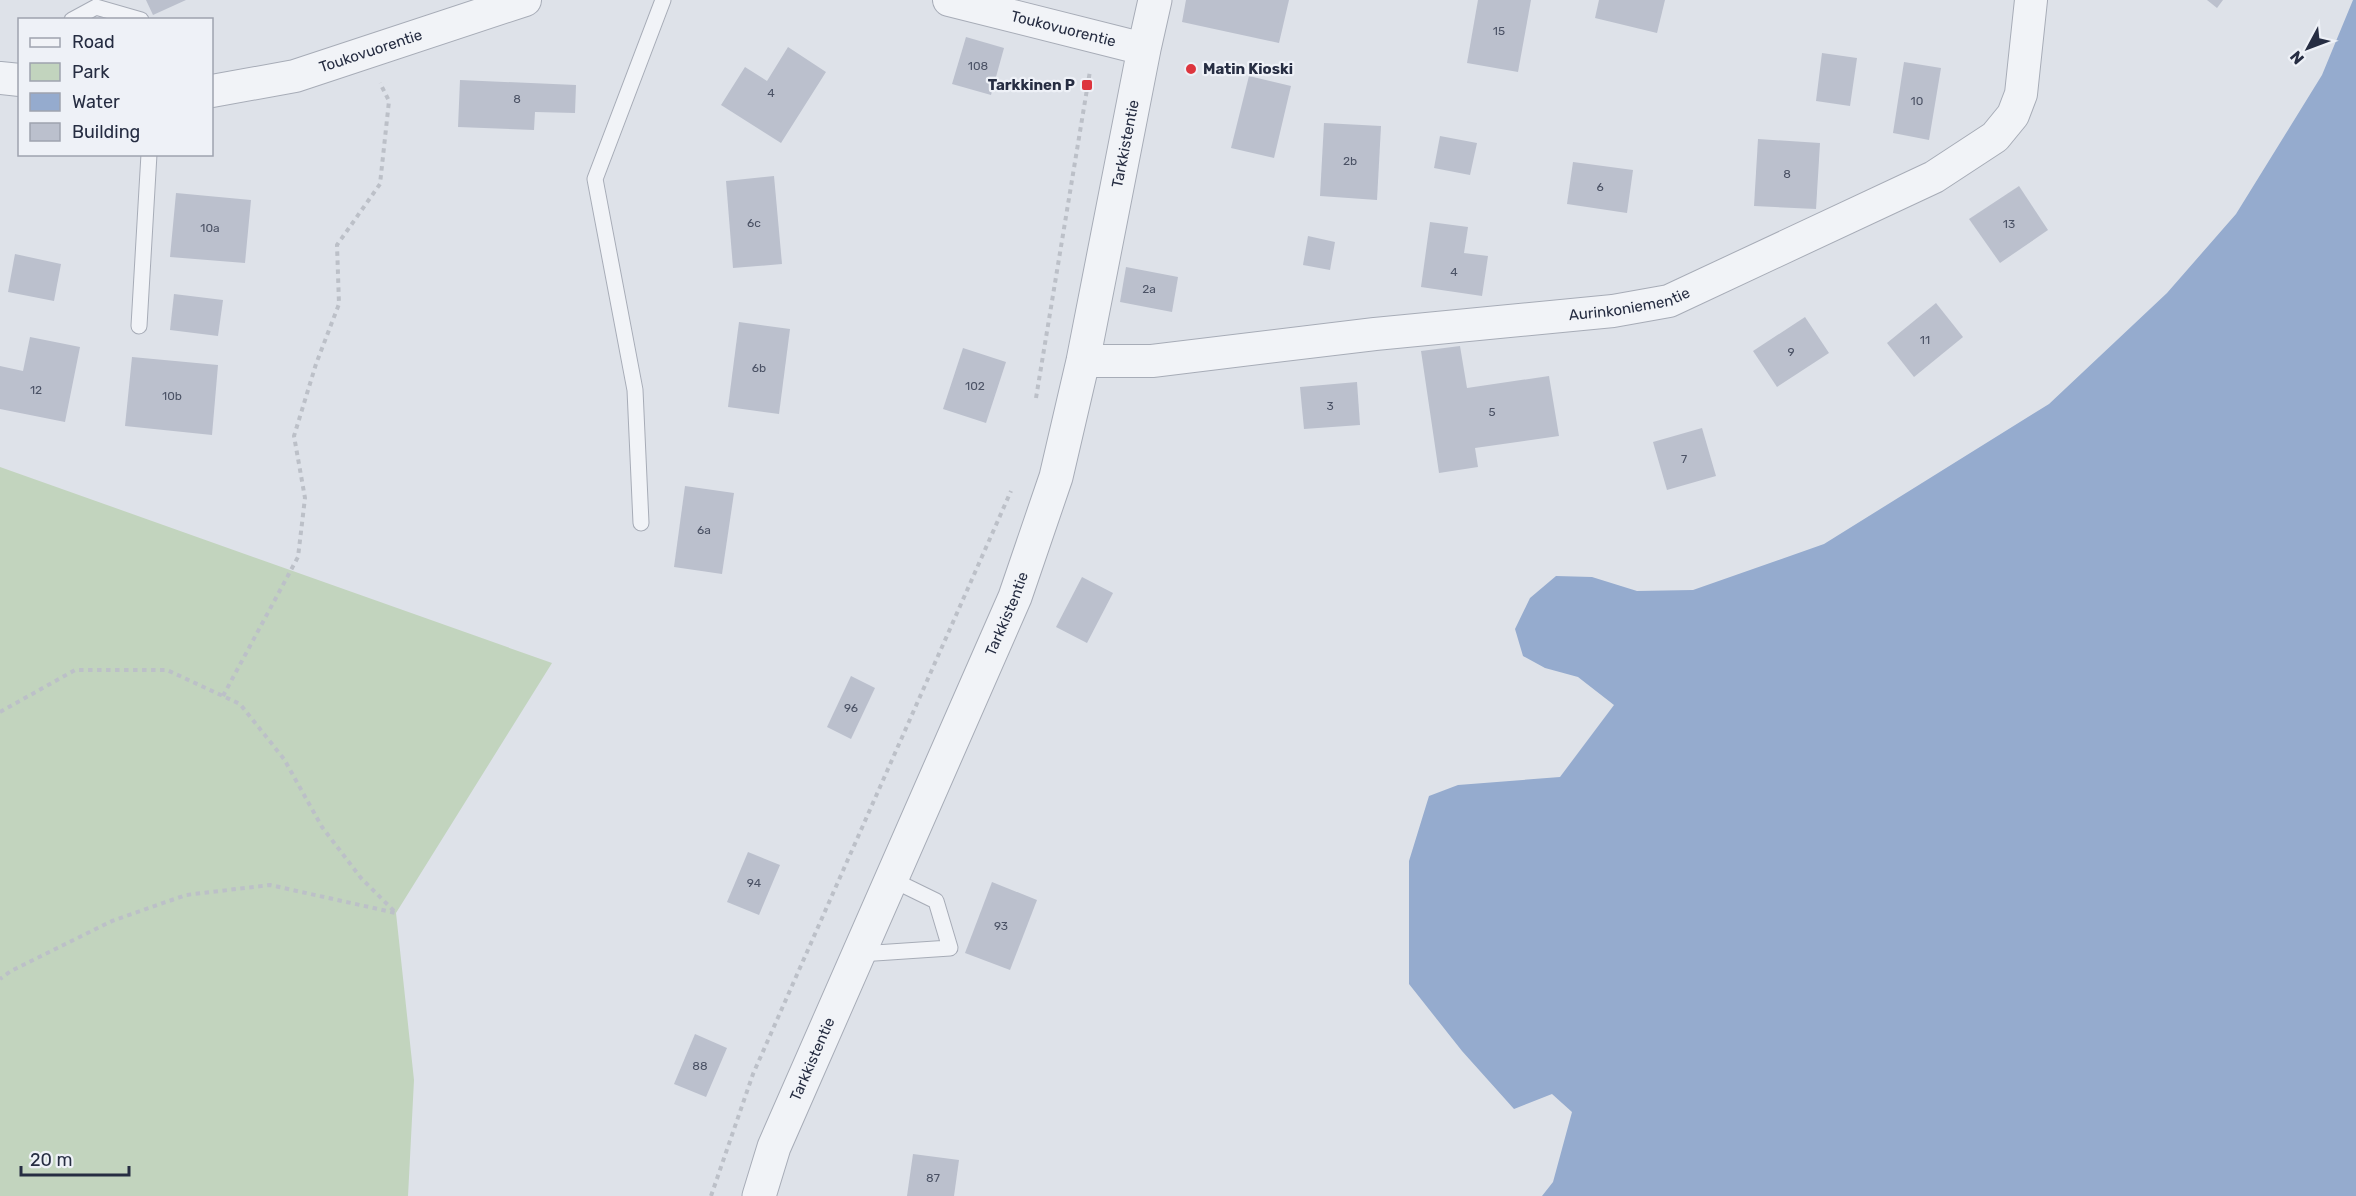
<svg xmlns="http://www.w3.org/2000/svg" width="2356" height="1196" font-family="Rubik,sans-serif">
<rect width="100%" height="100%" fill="#dee2e9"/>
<polygon fill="#c2d4be" points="0,467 552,663 396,913 414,1080 408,1196 0,1196"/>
<polygon fill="#95abce" points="2353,0 2356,0 2356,1196 1542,1196 1553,1182 1572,1112 1552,1094 1514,1109 1462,1051 1409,984 1409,861 1429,796 1458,785 1560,777 1614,705 1578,677 1545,668 1523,656 1515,629 1530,598 1556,576 1592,577 1637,591 1693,590 1824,544 2049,404 2167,293 2236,214 2322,75"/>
<g fill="#bbc0cd">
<polygon points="146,0 186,0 153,15"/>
<polygon points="1186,0 1289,0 1279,43 1182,22"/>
<polygon points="1478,0 1531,0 1518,72 1467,63"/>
<polygon points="1599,0 1665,0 1657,33 1595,18"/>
<polygon points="2207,0 2223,0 2217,8"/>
<polygon points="966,37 1004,48 991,95 952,84"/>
<polygon points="788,47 826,72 781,143 721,105 745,67 767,81"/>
<polygon points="1822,53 1857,58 1850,106 1816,101"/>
<polygon points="1904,62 1941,68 1929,140 1893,133"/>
<polygon points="1249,76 1291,86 1274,158 1231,148"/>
<polygon points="460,80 576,85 575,113 535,112 534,130 458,127"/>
<polygon points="1324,123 1381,126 1377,200 1320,196"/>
<polygon points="1440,136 1477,143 1470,175 1434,168"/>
<polygon points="1758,139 1820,143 1816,209 1754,206"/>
<polygon points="1573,162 1633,170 1627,213 1567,204"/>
<polygon points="774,176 782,264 733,268 726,181"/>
<polygon points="2019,186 2048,230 2000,263 1969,219"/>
<polygon points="176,193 251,200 245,263 170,257"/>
<polygon points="1430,222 1468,227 1464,253 1488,256 1482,296 1421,287"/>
<polygon points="1308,236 1335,242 1330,270 1303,265"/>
<polygon points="15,254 61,264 54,301 8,292"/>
<polygon points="1126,267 1178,277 1172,312 1120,302"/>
<polygon points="174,294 223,300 218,336 170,330"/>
<polygon points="1936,303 1963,337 1914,377 1887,343"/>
<polygon points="1805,317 1829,353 1777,387 1753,351"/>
<polygon points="739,322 790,329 779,414 728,407"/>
<polygon points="30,337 80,347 65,422 0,409 0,366 23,371"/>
<polygon points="1460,346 1467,388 1549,376 1559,436 1475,448 1478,467 1439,473 1421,351"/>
<polygon points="963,348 1006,362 986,423 943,409"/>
<polygon points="132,357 218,365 212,435 125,426"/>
<polygon points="1357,382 1360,425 1304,429 1300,387"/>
<polygon points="1702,428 1716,476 1667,490 1653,442"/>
<polygon points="685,486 734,493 722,574 674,567"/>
<polygon points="1082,577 1113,593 1087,643 1056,627"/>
<polygon points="851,676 875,688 851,739 827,727"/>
<polygon points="748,852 780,865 759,915 727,902"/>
<polygon points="992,882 1037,900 1010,970 965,953"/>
<polygon points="695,1034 727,1048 706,1097 674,1084"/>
<polygon points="913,1154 959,1160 954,1196 907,1196"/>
</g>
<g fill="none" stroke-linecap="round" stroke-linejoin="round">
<g stroke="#a7acb7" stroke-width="17">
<g id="service">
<polyline points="72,20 96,7 141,20"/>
<polyline points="139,326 149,154"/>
<polyline points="641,523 635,390 595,179 663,0"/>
<polyline points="860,954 950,948 936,901 893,880"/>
</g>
</g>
<g stroke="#a7acb7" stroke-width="34">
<g id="minor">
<path id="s1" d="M949,0L1144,49"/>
<polyline points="0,78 20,80"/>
<path id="s2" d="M212,91L295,76L525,0"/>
<path id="s3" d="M1083,361H1152L1375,334L1613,311L1669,301L1934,177L1995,137L2013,115L2021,94L2031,0"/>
</g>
</g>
<g stroke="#a7acb7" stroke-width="35">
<g id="tertiary">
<path id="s4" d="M759,1196L774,1147L1015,597L1056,477L1083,361L1144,49L1155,0"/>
</g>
</g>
<g stroke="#bcc0c8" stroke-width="4" stroke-dasharray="4.5 4.5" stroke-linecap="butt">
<polyline points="1036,398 1090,71"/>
<polyline points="223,696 298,557 305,498 294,436 316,364 339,304 337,245 380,184 389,101 380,83"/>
<polyline points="0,712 75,670 167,670 240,704 284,759 322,827 361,878 396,913 270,885 186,895 112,921 11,971 0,979"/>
<polyline points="711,1196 753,1074 1011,491"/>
</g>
<use href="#service" stroke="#f1f3f7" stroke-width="15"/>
<use href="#minor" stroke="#f1f3f7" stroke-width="32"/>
<use href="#tertiary" stroke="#f1f3f7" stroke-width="33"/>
</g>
<g fill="#dd353e" stroke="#eef1f7" stroke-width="2">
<circle cx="1191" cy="69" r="6"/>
<rect x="1081" y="79" width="12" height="12" rx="3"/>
</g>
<g text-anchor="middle" stroke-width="4.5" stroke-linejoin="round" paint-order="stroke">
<g font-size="12" fill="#4b5265">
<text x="1499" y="35">15</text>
<text x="978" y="70">108</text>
<text x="771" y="97">4</text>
<text x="517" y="103">8</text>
<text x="1917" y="105">10</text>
<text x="1350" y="165">2b</text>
<text x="1787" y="178">8</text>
<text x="1600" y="191">6</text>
<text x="754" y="227">6c</text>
<text x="2009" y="228">13</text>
<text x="210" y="232">10a</text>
<text x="1454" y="276">4</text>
<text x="1149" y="293">2a</text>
<text x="1925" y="344">11</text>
<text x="1791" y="356">9</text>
<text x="759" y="372">6b</text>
<text x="975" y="390">102</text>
<text x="36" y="394">12</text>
<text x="172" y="400">10b</text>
<text x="1330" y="410">3</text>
<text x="1492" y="416">5</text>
<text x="1684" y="463">7</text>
<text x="704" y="534">6a</text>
<text x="851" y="712">96</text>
<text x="754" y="887">94</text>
<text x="1001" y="930">93</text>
<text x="700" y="1070">88</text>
<text x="933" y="1182">87</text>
</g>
<g font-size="15" fill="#262d42" stroke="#eef1f7">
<text dy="5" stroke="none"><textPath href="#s1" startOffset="118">Toukovuorentie</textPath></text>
<text dy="5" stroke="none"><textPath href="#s2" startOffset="164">Toukovuorentie</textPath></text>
<text dy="5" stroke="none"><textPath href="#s4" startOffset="1119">Tarkkistentie</textPath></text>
<text dy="5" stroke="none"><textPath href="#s3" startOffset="550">Aurinkoniementie</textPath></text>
<text dy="5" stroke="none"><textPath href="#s4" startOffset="633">Tarkkistentie</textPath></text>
<text dy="5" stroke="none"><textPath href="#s4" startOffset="147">Tarkkistentie</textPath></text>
</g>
<g font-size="15" font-weight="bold" fill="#262d42" stroke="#eef1f7" text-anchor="start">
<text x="1203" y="74">Matin Kioski</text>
<text x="1075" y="90" text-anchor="end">Tarkkinen P</text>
</g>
</g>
<rect x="18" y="18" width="195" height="138" fill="#eef1f7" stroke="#9ea3af" stroke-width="1.5"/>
<rect x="30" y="38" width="30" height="9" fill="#f1f3f7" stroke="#9ea3af" stroke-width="1.5"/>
<text x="72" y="48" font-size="18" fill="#262d42">Road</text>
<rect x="30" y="63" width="30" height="18" fill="#c2d4be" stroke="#9ea3af" stroke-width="1.5"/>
<text x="72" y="78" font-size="18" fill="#262d42">Park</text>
<rect x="30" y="93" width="30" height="18" fill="#95abce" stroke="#9ea3af" stroke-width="1.5"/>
<text x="72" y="108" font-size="18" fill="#262d42">Water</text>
<rect x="30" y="123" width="30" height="18" fill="#bbc0cd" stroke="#9ea3af" stroke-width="1.5"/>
<text x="72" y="138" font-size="18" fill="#262d42">Building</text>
<g transform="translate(2308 48) rotate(229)" stroke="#eef1f7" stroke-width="4.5" paint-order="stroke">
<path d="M0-4.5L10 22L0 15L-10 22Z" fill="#262d42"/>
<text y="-9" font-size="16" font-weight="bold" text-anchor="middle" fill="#262d42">N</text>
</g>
<path d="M21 1166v9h108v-9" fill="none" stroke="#262d42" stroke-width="3"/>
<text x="30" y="1166" font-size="18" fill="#262d42" stroke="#eef1f7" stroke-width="4.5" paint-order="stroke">20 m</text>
</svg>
